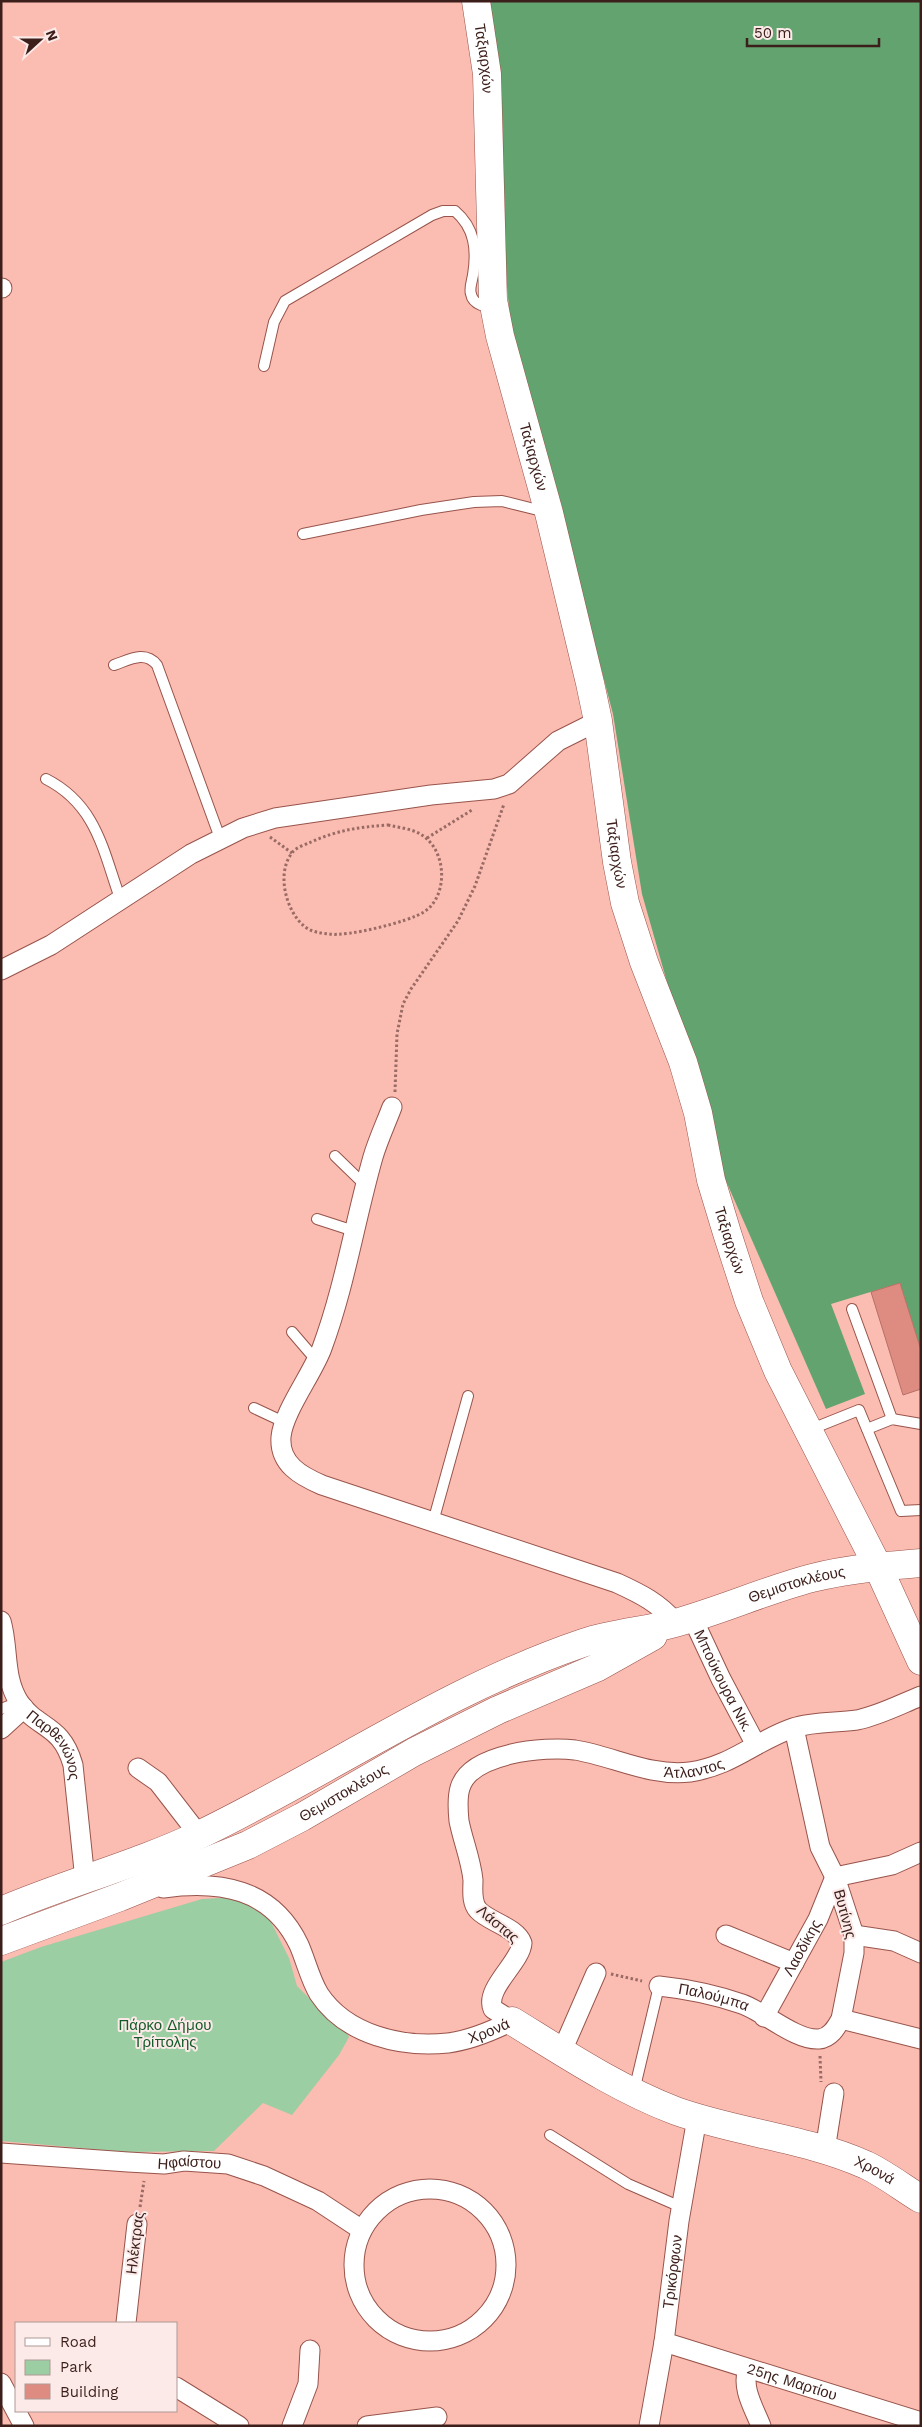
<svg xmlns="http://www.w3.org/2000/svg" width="922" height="2427" font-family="'Work Sans',sans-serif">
<rect width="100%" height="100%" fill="#fbbcb2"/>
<polygon fill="#9bcea2" points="238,1897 270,1920 289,1958 297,1986 326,2015 344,2027 349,2037 339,2055 292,2115 263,2103 214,2151 126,2152 1,2141 1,1962 41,1947 202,1899"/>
<polygon fill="#63a36f" points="477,1 921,1 921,1350 900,1283 831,1304 865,1394 826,1409 719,1165 642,894 613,714 510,319 486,56"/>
<polygon fill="#de8c81" stroke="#b87066" points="900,1283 921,1350 921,1389 903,1395 871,1292"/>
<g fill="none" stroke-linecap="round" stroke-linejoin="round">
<g stroke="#98544b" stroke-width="12">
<g id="lane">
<path d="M264,366L274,322L285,301L432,215L443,211H455C475,228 477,250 473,275C472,281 469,289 471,294C472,300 476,303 481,305L492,300"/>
<polyline points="303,534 421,510 474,502 502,501 546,512"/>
<path d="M114,665C129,660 145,650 157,665L220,838"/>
<path d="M46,779C97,805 103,851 121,901"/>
<polyline points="335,1156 366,1186"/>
<polyline points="317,1219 354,1231"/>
<polyline points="852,1309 892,1419"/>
<polyline points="292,1332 316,1360"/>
<polyline points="254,1408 286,1423"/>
<polyline points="867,1429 892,1419 921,1424"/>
<polyline points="809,1430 859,1410 901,1511 921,1510"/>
<polyline points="433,1522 468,1396"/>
<polyline points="1,1709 19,1702"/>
<polyline points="634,2091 659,1986"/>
<polyline points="550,2135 628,2184 681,2207"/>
</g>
</g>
<g stroke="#98544b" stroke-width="21">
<g id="street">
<polyline points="1,288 2,288"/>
<polyline points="1,970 51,945 191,854 243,828 275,818 431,795 494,789 509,784 558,741 598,721"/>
<path d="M392,1107C386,1123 378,1140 373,1157C355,1220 345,1286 322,1348C313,1373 283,1412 281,1437C279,1464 301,1476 322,1485L617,1583C641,1594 659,1603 676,1623"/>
<path id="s1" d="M692,1617L721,1679L756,1745"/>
<path id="s2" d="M1,1621C9,1648 3,1677 19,1702C38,1730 61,1723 73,1765L85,1880"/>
<polyline points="1,1729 24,1708"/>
<polyline points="138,1768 158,1782 199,1835"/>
<path id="s3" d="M163,1888C219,1880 272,1888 299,1945C306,1961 310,1979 319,1994C346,2035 402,2048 448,2043C471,2040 492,2031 512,2021"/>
<polyline points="726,1935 794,1963"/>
<polyline points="854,1935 894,1941 921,1953"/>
<path id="s4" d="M659,1986C687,1989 716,1995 742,2004C763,2011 796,2041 819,2039C830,2038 836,2028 841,2019L854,1953V1935L835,1877L820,1847L794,1728"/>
<path id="s5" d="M764,2017L818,1919L835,1877L892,1865L921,1852"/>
<polyline points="841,2019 921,2039"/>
<path id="s6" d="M512,2021L493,2009C484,1989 521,1962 522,1943C516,1927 489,1922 478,1910C471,1902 473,1890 473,1880C471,1860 463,1841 459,1821C458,1811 457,1798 460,1788C470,1753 545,1746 575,1750C613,1756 650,1777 690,1772C732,1766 755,1741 793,1728C814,1721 836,1723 857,1720C878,1716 901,1704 921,1696"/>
<polyline points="562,2051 596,1973"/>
<polyline points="825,2150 834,2093"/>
<path id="s7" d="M1,2153L128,2162L164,2164L184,2161L228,2164L264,2176L318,2201L362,2230"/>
<circle cx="430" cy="2265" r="76"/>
<polyline points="126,2323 137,2224"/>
<path id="s8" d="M664,2342L921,2422"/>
<path d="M748,2369C741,2388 754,2408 761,2426"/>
<polyline points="1,2383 24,2426"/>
<polyline points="176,2387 239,2426"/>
<polyline points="292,2426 308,2384 310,2350"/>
<polyline points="367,2426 437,2417"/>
<path id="s9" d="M649,2426L664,2342L679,2221L697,2118"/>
</g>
</g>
<g stroke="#98544b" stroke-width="29">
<g id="secondary">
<path id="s10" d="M476,1L487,74L493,300L500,336L549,513L590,683L598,721L617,862L625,903L644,962L683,1062L698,1113L711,1180L727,1233L749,1301L778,1371L878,1567L921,1661"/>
<path id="s11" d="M1,1911C66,1883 136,1865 201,1834C329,1772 447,1689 583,1643C613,1633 645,1631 675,1623C722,1610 766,1590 812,1578C848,1569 884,1566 921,1563"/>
<path id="s12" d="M1,1941L120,1897L248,1845L302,1817L414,1752L498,1710L596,1668L653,1636"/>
<path id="s13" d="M512,2021C564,2053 618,2089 676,2111C738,2133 805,2138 866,2165C885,2174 903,2188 921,2199"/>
</g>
</g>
<g stroke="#996b64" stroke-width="3" stroke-dasharray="2.5 2.5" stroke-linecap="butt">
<path d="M388,825C401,828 417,829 427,839C447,857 447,897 424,912C408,922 347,937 329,934C320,933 311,932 304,926C286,911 276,873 292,853C296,847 305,845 311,842C338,830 359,827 388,825Z"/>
<polyline points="270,837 292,853"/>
<polyline points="427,838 472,810"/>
<polyline points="395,1092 397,1034 403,1004 411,989 458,921 475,886 504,804"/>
<polyline points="611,1974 642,1981"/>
<polyline points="820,2056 821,2082"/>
<polyline points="140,2207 144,2181"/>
</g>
<use href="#lane" stroke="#fff" stroke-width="10"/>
<use href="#street" stroke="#fff" stroke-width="19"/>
<use href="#secondary" stroke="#fff" stroke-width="28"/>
</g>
<g text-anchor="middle" stroke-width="4" stroke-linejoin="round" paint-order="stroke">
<g font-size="15" fill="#3c1f1b" stroke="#fbeae8">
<text dy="5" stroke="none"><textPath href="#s10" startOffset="58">Ταξιαρχών</textPath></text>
<text dy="5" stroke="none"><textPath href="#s10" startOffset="462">Ταξιαρχών</textPath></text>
<text dy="5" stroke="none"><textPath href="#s10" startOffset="868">Ταξιαρχών</textPath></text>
<text dy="5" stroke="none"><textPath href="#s10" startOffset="1272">Ταξιαρχών</textPath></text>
<text dy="5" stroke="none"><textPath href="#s11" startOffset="864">Θεμιστοκλέους</textPath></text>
<text dy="5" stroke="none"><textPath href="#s1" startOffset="71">Μπούκουρα Νικ.</textPath></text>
<text dy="5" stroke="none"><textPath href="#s2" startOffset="141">Παρθενώνος</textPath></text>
<text dy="5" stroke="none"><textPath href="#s6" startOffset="528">Άτλαντος</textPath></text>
<text dy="5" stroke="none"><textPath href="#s12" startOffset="374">Θεμιστοκλέους</textPath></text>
<text transform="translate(845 1914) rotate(75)" y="5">Βυτίνης</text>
<text transform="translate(498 1924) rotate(40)" y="5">Λάστας</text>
<text dy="5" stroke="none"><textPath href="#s5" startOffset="79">Λαοδίκης</textPath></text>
<text dy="5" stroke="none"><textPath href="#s4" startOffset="56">Παλούμπα</textPath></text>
<text dy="5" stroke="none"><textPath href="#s3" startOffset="400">Χρονά</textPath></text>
<text dy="5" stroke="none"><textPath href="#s7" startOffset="189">Ηφαίστου</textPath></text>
<text dy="5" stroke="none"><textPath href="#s13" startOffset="395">Χρονά</textPath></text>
<text transform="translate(135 2243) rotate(-83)" y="5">Ηλέκτρας</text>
<text dy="5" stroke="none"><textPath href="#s9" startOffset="156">Τρικόρφων</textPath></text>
<text dy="5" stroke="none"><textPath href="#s8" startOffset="134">25ης Μαρτίου</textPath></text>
</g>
<g font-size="15" fill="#155c2a" stroke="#fbeae8">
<text x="165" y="2030">Πάρκο Δήμου<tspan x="165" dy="17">Τρίπολης</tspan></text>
</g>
</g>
<rect width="922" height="2427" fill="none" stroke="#3c1f1b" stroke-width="5"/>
<rect x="15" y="2322" width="162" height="90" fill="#fbeae8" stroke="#af9996"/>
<rect x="25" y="2338" width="25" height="8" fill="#ffffff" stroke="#af9996"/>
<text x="60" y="2347" font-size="15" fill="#3c1f1b">Road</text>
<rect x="25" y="2360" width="25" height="15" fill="#9bcea2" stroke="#af9996"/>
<text x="60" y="2372" font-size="15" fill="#3c1f1b">Park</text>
<rect x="25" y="2384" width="25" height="15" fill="#de8c81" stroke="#af9996"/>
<text x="60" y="2397" font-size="15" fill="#3c1f1b">Building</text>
<g transform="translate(40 40) rotate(69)" stroke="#fbeae8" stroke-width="4" paint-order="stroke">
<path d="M0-4L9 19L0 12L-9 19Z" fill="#3c1f1b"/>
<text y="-8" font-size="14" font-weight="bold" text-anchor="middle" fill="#3c1f1b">N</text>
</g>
<path d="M747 38v8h132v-8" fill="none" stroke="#3c1f1b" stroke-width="2.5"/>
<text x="754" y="38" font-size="15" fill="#3c1f1b" stroke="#fbeae8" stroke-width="4" paint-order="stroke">50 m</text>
</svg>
